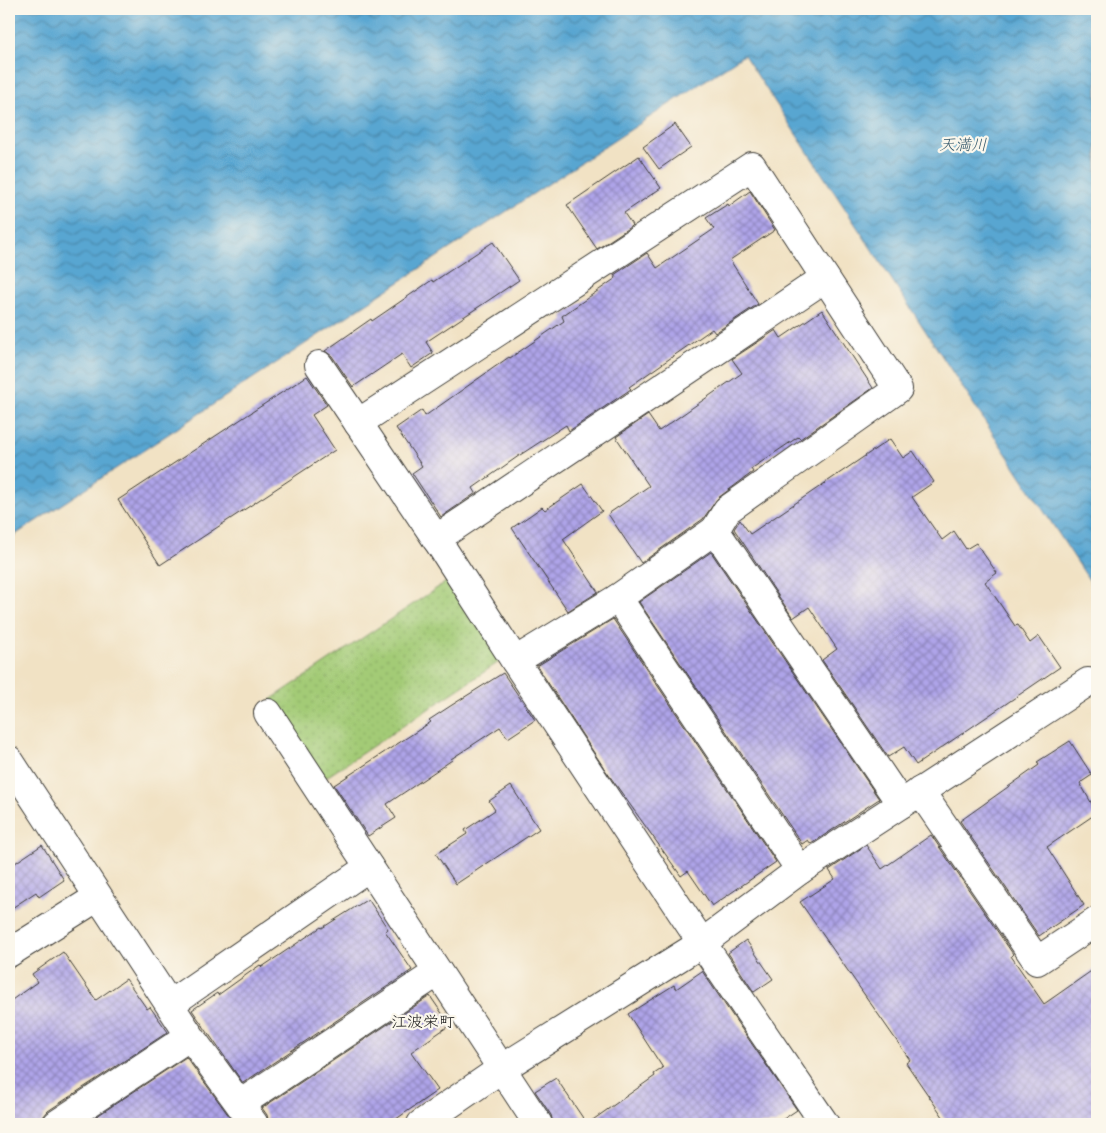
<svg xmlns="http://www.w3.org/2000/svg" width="1106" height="1133" font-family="Mali,'Klee One',sans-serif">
<defs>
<pattern id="park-dots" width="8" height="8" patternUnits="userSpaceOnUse" patternTransform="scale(1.25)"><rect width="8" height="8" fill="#a3cb76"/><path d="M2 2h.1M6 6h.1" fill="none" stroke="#8cae66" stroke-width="1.8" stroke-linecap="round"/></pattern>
<pattern id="water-waves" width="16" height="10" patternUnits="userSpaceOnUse" patternTransform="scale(1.25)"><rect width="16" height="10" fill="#58a6d1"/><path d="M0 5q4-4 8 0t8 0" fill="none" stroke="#4886a9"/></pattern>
<pattern id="building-cross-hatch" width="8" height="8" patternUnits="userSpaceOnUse" patternTransform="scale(1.25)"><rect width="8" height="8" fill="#afa4e9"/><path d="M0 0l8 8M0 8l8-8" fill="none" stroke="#8e85bc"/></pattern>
</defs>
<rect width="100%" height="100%" fill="#fbf7ec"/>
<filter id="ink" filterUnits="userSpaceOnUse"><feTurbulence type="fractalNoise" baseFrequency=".02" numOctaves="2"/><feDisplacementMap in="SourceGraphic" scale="10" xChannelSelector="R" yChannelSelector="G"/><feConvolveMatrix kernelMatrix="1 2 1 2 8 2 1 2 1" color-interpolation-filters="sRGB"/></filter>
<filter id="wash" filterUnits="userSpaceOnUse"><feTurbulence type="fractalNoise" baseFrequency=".0096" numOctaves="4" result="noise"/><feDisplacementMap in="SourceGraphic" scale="20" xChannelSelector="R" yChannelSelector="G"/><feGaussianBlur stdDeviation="1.12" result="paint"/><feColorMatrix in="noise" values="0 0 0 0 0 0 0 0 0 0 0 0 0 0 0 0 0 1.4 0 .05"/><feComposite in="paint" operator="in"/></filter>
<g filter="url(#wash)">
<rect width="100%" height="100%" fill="#f1e2c4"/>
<polygon fill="url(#park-dots)" stroke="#607449" points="449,580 502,660 322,780 270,700"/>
<polygon fill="url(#water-waves)" stroke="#3a6176" points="9,9 1097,9 1097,592 744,55 9,539"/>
<g id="blocks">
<g fill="url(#building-cross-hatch)">
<polygon points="675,124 691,147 659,169 643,147"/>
<polygon points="639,156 661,188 624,213 632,225 630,227 597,249 567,205"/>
<polygon points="750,191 775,230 730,260 758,304 715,333 712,329 629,387 631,389 569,431 566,425 520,455 473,488 476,493 441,517 412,473 422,466 396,428 422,410 425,416 509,357 510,358 564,321 562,316 616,278 614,275 647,253 657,268 714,229 706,218 728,204 729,206"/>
<polygon points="493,242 519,280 426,342 433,353 411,368 402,354 353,387 332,356 325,351 371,319 372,321 432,280 433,282"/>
<polygon points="822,310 873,388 800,439 798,437 751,469 753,472 718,498 703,519 641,563 608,514 649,486 616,437 648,415 659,431 742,373 732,359 776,330 781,338"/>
<polygon points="307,376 327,405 312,415 335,450 160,565 118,500"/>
<polygon points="890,439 903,458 913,451 934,482 912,497 942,540 954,531 966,549 976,543 997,573 985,582 1015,626 1018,625 1030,643 1039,636 1060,667 916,765 904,747 888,757 822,660 837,649 809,607 793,618 734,529 740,520 750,534"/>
<polygon points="583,484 602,511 563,539 598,592 568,611 512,528 542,507 545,510"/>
<polygon points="711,552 879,799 811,844 808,840 802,844 639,602"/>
<polygon points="613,619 776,862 712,906 688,871 681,876 606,771 537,666"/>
<polygon points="503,673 535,720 508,738 500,727 451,759 452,760 387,804 396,818 368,836 334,785 431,722 429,720 452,705"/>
<polygon points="1070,741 1092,775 1080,783 1097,813 1047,847 1084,905 1039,936 960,821 1039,765 1037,762"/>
<polygon points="511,786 539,829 456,884 436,854 467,834 465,830 495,810 489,801"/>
<polygon points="931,835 1013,954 1011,956 1044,1004 1097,967 1097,1124 948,1124 906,1063 910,1060 800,902 835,879 829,870 866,845 882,869"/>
<polygon points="42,845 64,880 39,897 36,892 9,910 9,867"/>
<polygon points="368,899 388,929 385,931 412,970 243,1083 192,1010 217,993 218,995 260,965 262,967 321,927 322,928"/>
<polygon points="746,940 773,979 754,992 728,953"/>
<polygon points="63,952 96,1000 126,979 147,1009 150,1007 168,1032 48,1111 43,1117 41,1124 9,1124 9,1002 37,982 32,974"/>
<polygon points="702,971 797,1110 776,1124 553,1124 551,1115 535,1091 556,1078 587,1124 655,1076 654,1074 663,1068 628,1014 674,985 676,989"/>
<polygon points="430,996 450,1025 411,1052 438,1090 389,1124 269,1124 267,1115 262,1108"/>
<polygon points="186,1057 235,1124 85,1124"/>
</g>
</g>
</g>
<g filter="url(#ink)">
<use href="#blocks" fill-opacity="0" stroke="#3c3a35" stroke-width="1"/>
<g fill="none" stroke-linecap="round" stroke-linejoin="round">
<g stroke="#3c3a35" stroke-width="30">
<g id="minor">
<polyline points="319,365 439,543 515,661 702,943 825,1124"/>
<polyline points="358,423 752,166 898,389 727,510 715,530"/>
<polyline points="436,539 825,278"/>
<polyline points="618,598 800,870"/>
<polyline points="515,661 618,598 715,530 901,804"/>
<polyline points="268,713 538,1124"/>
<polyline points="9,760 190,1036 254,1124"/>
<polyline points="920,791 1037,961 1097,921"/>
<polyline points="9,953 98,897"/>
<polyline points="170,1004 369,867"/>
<polyline points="240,1104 438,972"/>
<polyline points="57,1124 190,1036"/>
<polyline points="421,1124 501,1069 702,943 800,870 1088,682"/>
</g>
</g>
<use href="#minor" stroke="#fff" stroke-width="28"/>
</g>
</g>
<g text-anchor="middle" stroke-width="4.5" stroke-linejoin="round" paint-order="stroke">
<g font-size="16" font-style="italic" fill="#375a6d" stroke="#fbf7ec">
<text x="963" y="150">天満川</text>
</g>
<g font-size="16" fill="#1c1c1c" stroke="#fbf7ec">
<text x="423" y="1027">江波栄町</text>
</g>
</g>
<rect width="1106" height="1133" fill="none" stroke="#fbf7ec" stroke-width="30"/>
</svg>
